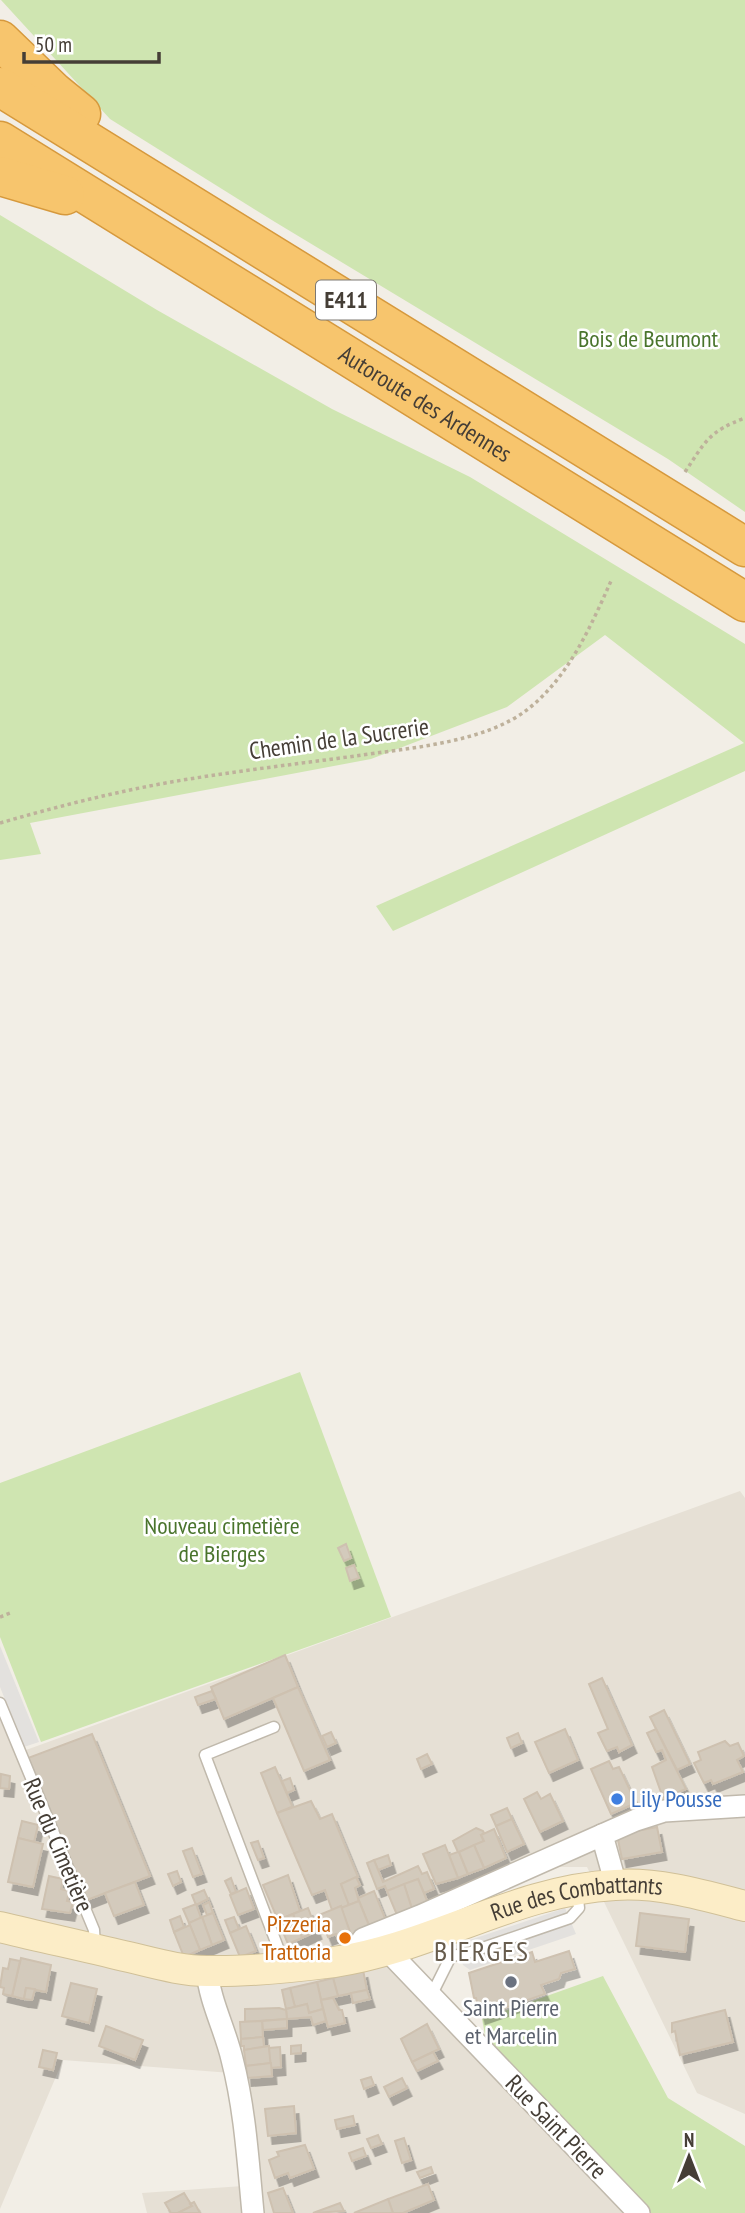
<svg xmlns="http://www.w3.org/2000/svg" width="745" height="2213" font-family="'PT Sans Narrow',sans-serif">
<defs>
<filter id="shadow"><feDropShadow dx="4.5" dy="8" stdDeviation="0" flood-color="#0004"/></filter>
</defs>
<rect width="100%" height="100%" fill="#f2eee6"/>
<polygon fill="#e6e0d5" points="740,1491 745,1498 745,2114 697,2093 587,1867 537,1867 376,1939 635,2213 147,2213 142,2193 243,2186 231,2073 63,2060 0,2209 0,1720 15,1754"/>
<g fill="#cfe5b1">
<polygon points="1,0 745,0 745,512 668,459 275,222 110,119"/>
<polygon points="0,215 157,310 332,409 470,477 745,644 745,771 393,931 376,906 744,743 605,635 507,707 371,759 30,823 41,854 0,860"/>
<polygon points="300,1372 391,1617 41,1742 0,1637 0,1483"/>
<polygon points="603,1976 668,2098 745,2146 745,2213 646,2213 486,2040 482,2019"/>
</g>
<g fill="#e3e1de">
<polygon points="0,1646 39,1742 24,1747 0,1687"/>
<polygon points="565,1908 576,1934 470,1970 463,1965 455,1945"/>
</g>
<g fill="#d3cabc" stroke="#cec1b0" stroke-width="2" filter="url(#shadow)">
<polygon points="346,1544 351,1558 344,1561 338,1548"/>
<polygon points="354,1565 359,1578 350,1581 346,1568"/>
<polygon points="285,1655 298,1687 224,1719 211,1687"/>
<polygon points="602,1678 632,1745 619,1752 617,1747 607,1751 598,1733 608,1729 589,1684"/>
<polygon points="298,1687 330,1760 304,1771 273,1698"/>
<polygon points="212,1691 216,1699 198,1705 195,1697"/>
<polygon points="664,1710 690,1764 677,1770 650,1717"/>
<polygon points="565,1729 578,1760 549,1773 535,1742"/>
<polygon points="656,1729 686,1789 663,1798 652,1767 666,1760 662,1750 656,1752 647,1733"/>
<polygon points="331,1732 336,1743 327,1747 322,1736"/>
<polygon points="518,1733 522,1743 511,1748 507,1738"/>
<polygon points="92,1734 150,1876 87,1900 28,1758"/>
<polygon points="725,1741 730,1746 738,1743 744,1756 737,1760 743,1772 713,1784 711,1780 704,1783 694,1763 701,1760 698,1752"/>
<polygon points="427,1754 432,1764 421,1769 417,1759"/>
<polygon points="609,1761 613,1769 619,1767 636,1803 611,1814 591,1769"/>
<polygon points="275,1767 293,1808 291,1807 277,1813 261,1773"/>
<polygon points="1,1774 10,1776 9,1789 0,1788"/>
<polygon points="290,1778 294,1790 287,1793 282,1781"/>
<polygon points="537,1792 541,1799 550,1794 563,1821 540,1832 524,1799"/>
<polygon points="311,1801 320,1819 332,1814 358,1877 341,1884 349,1905 341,1908 341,1906 332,1910 325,1890 312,1895 277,1813"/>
<polygon points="507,1808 512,1819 496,1826 491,1815"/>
<polygon points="512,1819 524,1844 507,1852 496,1826"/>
<polygon points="22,1821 38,1825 34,1842 18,1838"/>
<polygon points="657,1827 662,1852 622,1859 617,1835"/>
<polygon points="476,1828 483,1831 484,1833 481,1835 484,1841 459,1852 468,1874 458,1878 449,1855 458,1852 453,1841"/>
<polygon points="494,1829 506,1858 484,1868 474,1845 484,1841 481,1835"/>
<polygon points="18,1838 43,1844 33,1887 8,1882"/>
<polygon points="258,1841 264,1858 258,1860 251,1843"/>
<polygon points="445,1845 458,1878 436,1884 423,1854"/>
<polygon points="474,1845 484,1868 468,1874 459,1852"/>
<polygon points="192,1848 202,1874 193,1877 183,1851"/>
<polygon points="388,1855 391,1865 378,1870 374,1860"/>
<polygon points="374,1860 383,1882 418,1866 422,1874 427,1872 434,1889 424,1893 418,1879 387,1891 385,1886 377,1889 367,1863"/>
<polygon points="177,1871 181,1882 173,1886 168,1874"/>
<polygon points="288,1875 300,1911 278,1920 263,1885"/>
<polygon points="49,1876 63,1879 61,1889 69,1891 67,1901 73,1902 70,1913 42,1909"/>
<polygon points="356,1877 360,1885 355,1888 359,1901 349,1905 341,1884"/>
<polygon points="231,1878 236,1892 231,1894 225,1881"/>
<polygon points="418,1879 428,1903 412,1909 404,1884"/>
<polygon points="135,1882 144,1905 114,1916 105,1893"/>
<polygon points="404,1884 412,1909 397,1915 387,1891"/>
<polygon points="246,1888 254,1909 238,1915 230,1895"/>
<polygon points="204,1890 208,1899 196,1905 192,1895"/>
<polygon points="374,1891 386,1921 370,1928 358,1898"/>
<polygon points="359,1901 370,1928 351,1935 341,1908"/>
<polygon points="209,1902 213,1913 207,1915 203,1905"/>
<polygon points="196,1904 201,1918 189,1923 190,1925 183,1909"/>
<polygon points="341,1906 351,1935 338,1940 336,1934 328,1937 319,1915"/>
<polygon points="308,1908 317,1931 302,1938 293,1914"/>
<polygon points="213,1913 224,1940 212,1945 202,1917"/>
<polygon points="640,1913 689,1919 685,1952 636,1946"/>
<polygon points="293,1914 302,1938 288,1944 278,1920"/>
<polygon points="180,1916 184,1927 174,1932 170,1920"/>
<polygon points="202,1917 212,1945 200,1950 189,1923"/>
<polygon points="234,1917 239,1929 230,1933 225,1920"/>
<polygon points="190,1925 200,1950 184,1957 174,1932"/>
<polygon points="246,1926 256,1951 240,1957 230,1933"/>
<polygon points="569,1951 575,1969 561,1973 559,1979 541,1985 545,1994 481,2016 476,1998 474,1998 469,1973 532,1952 535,1962"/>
<polygon points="21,1958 51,1965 46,1992 26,1988 24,1999 12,1996"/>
<polygon points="10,1959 20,1961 12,1996 3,1994 4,1988 0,1987 3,1968 8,1969"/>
<polygon points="363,1970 367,1990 338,1996 333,1978"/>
<polygon points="333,1978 338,1996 321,2000 317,1982"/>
<polygon points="317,1982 323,2009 309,2013 307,2004 295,2007 290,1988"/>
<polygon points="71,1983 97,1989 89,2023 62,2016"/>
<polygon points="26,1988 35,1989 32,2000 24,1999"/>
<polygon points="290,1988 295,2007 286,2009 282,1990"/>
<polygon points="367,1990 370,1999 353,2003 351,1993"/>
<polygon points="333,1998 339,2010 342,2010 345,2023 328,2027 321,2000"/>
<polygon points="307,2004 309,2013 323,2009 326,2021 313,2025 311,2017 287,2019 286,2009"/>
<polygon points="279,2008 286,2010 287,2019 245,2022 245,2009"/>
<polygon points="725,2010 733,2042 680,2055 675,2031 672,2032 672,2023"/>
<polygon points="287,2019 287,2028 263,2030 262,2021"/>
<polygon points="262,2021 263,2037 241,2039 240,2022"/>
<polygon points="427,2024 439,2049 412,2062 401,2039"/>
<polygon points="106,2026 143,2040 135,2060 99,2046"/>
<polygon points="263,2037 264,2047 244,2050 244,2046 241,2046 241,2039"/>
<polygon points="301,2045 301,2053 291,2054 291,2046"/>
<polygon points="269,2046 271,2063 246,2066 244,2050"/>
<polygon points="280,2047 281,2067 271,2068 269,2048"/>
<polygon points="43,2050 57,2053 53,2070 39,2067"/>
<polygon points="433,2052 438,2061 417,2071 412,2062"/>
<polygon points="271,2063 272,2076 247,2078 246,2066"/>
<polygon points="371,2077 374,2085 364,2089 361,2080"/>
<polygon points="402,2078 407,2088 389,2097 384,2087"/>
<polygon points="294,2106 296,2133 268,2136 265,2109"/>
<polygon points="353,2116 355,2125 337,2129 335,2120"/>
<polygon points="378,2135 382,2144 371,2148 367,2139"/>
<polygon points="404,2138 411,2160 402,2163 395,2141"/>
<polygon points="305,2145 314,2169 290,2178 288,2173 275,2178 269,2160 279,2156 277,2152"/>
<polygon points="363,2148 366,2156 352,2161 349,2153"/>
<polygon points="431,2167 433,2173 420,2178 417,2172"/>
<polygon points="428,2184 434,2200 403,2213 393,2213 388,2199"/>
<polygon points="283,2188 293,2213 274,2213 268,2193"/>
<polygon points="184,2193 192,2206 178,2213 171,2213 165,2203"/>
<polygon points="388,2199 393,2213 354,2213"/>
<polygon points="194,2202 200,2213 178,2213 192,2206 190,2204"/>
<polygon points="340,2203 344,2211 313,2213"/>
</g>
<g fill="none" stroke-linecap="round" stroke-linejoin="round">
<g stroke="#c0b9ac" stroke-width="13">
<g id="lane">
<polyline points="0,1703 94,1930 95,1947"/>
<polyline points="274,1727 205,1755 285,1966"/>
<polyline points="442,1935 451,1956 465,1954 570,1918 579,1908 577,1890"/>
<polyline points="431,1996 451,1956"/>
</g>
</g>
<g stroke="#c0b9ac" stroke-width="24">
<g id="street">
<polyline points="616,1885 602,1835 636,1820 664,1811 745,1806"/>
<polyline points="387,1950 639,2213"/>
<polyline points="356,1958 357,1950 363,1939 420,1916 602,1835"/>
<path d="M207,1971C210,2002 225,2029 232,2059C245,2109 248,2161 253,2213"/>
</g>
</g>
<g stroke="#d0c098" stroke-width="32">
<g id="secondary">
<path id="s1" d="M0,1927C41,1937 83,1946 124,1956C151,1962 179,1971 207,1971C248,1972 295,1967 334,1962C431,1948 516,1890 615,1885C659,1882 703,1895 745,1906"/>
</g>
</g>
<g stroke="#d6993d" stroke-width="41">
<g id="highway">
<polyline points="0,40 54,92 81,114"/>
<polyline points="0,87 745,547"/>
<path id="s2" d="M0,141L745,602"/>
<polyline points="0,176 65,195"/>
</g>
</g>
<g stroke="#beb19b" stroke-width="3.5" stroke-dasharray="3.5 3.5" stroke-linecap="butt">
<path d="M685,472C705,442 709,431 745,418"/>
<path d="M0,823C66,804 134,787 202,777C253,769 304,763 355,756C408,748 485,743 528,709C568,678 591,626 611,581"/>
<polyline points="0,1617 13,1612"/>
</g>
<use href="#lane" stroke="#fff" stroke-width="10"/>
<use href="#street" stroke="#fff" stroke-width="21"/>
<use href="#secondary" stroke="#fcedc7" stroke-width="30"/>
<use href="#highway" stroke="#f7c56d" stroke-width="38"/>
</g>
<circle fill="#3f7fe0" stroke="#fff" stroke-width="2.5" cx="617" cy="1799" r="7"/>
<circle fill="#e8710a" stroke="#fff" stroke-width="2.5" cx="345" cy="1938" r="7"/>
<circle fill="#6b7280" stroke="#fff" stroke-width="2.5" cx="511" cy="1982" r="7"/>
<g text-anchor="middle" stroke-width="5" stroke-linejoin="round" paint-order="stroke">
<rect fill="#fff" stroke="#7d7872" stroke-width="2" x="316" y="280.5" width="60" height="39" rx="5"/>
<g font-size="23" font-weight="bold" fill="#453e36">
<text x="346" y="308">E411</text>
</g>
<g font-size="24" fill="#49742c" stroke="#fff">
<text x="648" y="347">Bois de Beumont</text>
<text x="222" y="1534">Nouveau cimetière<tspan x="222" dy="28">de Bierges</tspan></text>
</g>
<g font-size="24" fill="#453e36" stroke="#fff">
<text dy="8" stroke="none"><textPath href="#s2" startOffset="500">Autoroute des Ardennes</textPath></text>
<text transform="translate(339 739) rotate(-8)" y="8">Chemin de la Sucrerie</text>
<text transform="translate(58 1845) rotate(67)" y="8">Rue du Cimetière</text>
<text dy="8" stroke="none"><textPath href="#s1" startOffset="592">Rue des Combattants</textPath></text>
<text transform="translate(556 2127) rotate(46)" y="8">Rue Saint Pierre</text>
</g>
<g font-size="24" fill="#366cbe" stroke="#fff" text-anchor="start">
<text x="631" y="1807">Lily Pousse</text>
</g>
<g font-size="24" fill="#c56008" stroke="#fff" text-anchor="end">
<text x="331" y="1932">Pizzeria<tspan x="331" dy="28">Trattoria</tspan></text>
</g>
<g font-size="24" fill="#5b616d" stroke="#fff">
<text x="511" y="2016">Saint Pierre<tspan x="511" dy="28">et Marcelin</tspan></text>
</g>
<g font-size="28" letter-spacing="2" fill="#675c4d" stroke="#fff">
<text x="482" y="1961">BIERGES</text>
</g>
</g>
<g transform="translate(689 2157)" stroke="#ffffff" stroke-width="5" paint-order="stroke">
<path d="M0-5L12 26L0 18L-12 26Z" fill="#453e36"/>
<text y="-10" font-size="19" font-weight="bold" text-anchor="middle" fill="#453e36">N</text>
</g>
<path d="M24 52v10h135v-10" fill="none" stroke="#453e36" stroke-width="3.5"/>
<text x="35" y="52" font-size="21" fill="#453e36" stroke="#ffffff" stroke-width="5" paint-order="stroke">50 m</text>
</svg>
